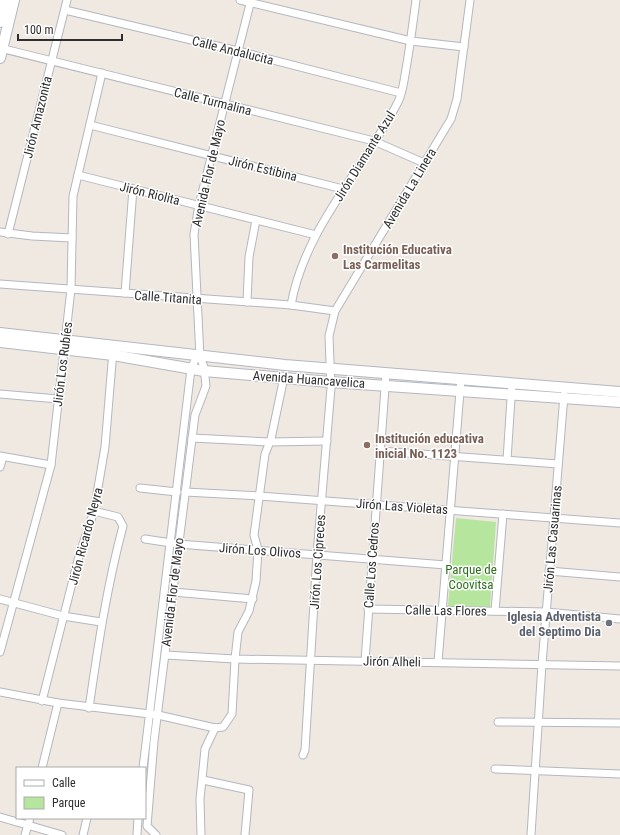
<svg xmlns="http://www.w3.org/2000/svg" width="620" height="835" font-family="'Roboto Condensed',sans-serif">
<rect width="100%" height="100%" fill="#efe9e1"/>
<polygon fill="#b6e59e" points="456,518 496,522 490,607 448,606"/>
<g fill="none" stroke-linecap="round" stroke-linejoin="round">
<g stroke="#b4b7c1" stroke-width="9">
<g id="street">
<polyline points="240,0 411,41 464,47"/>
<polyline points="65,10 238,51 401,93"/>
<polyline points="0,48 374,141 424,163"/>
<polyline points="90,125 343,189"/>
<polyline points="78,175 316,235"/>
<polyline points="0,232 32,236 72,238"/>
<polyline points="8,234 67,0"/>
<polyline points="0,284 291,305 335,311"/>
<polyline points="125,293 133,189"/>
<polyline points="247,302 249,257 256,220"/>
<path d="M291,305C305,227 363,171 398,102C403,92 404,80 406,69C410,46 413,23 416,0"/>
<polyline points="0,394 58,399"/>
<polyline points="192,438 269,442 327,441"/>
<polyline points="380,451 558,464"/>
<polyline points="0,456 51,465"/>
<polyline points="507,460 512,383"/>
<polyline points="0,467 3,457"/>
<polyline points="140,488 177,492"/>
<polyline points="185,492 259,496 620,523"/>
<polyline points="145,539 178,544 446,565"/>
<polyline points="549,571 620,577"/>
<polyline points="173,592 253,599"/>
<polyline points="0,599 63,616 101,622"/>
<polyline points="368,609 546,612 620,619"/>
<polyline points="495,611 503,514"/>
<polyline points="0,652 51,465 71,289 73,196 102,73"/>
<polyline points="165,655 235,659 620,666"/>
<polyline points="365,661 386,374"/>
<polyline points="438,662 461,379"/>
<polyline points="0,692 58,703 158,715 215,728 223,727 232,714 235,659 238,632 249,611 256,581 258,550 254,535 265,454 271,439 284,377"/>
<polyline points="42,701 79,556 94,511 105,447 113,351"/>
<path d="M89,708C98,646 107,586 123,526L118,517L94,511"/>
<polyline points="498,722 620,723"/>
<polyline points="303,755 305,750 317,554 331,388 329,336 335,311 451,119 457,99 470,0"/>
<polyline points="42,768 58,703"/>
<polyline points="143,768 191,369 198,353"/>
<polyline points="495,769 620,774"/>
<polyline points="203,780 249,790 245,835"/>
<polyline points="0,817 62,835"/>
<polyline points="25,835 30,818"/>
<polyline points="83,835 87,818"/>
<polyline points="137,835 138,818"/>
<polyline points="156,835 147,826 154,741 195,415 206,386 204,367 200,357 194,234 199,205 251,0"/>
<polyline points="201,835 200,799 205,749 215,728"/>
<polyline points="531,835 542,664 564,395"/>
</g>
</g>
<g stroke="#b4b7c1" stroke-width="12">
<g id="secondary">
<polyline points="0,22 5,0"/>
<polyline points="0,58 14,0"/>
<polyline points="0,333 285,365 620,392"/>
<polyline points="0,342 113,355 204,371 330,382 620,402"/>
</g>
</g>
<use href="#street" stroke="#fff" stroke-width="7"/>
<use href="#secondary" stroke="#fff" stroke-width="10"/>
</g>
<g fill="#8d6e63" stroke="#fff" stroke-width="1.5">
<circle cx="335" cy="256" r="4"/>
<circle cx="367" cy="445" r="4"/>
</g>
<circle fill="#6b7280" stroke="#fff" stroke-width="1.5" cx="609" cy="623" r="4"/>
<g text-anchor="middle" stroke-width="3" stroke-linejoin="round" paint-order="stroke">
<g font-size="13" fill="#2e2e2e" stroke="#fff">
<text transform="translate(233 50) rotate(14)" y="5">Calle Andalucita</text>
<text transform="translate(213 101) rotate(14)" y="5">Calle Turmalina</text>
<text transform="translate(37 117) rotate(-76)" y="5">Jirón Amazonita</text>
<text transform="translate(364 156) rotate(-58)" y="5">Jirón Diamante Azul</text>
<text transform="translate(263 168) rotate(14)" y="5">Jirón Estibina</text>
<text transform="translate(208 173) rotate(-77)" y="5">Avenida Flor de Mayo</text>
<text transform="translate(409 188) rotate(-59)" y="5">Avenida La Linera</text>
<text transform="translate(150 193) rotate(14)" y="5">Jirón Riolita</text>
<text transform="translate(168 297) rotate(4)" y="5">Calle Titanita</text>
<text transform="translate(62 364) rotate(-83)" y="5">Jirón Los Rubíes</text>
<text transform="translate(309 379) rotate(4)" y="5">Avenida Huancavelica</text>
<text transform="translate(402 506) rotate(4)" y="5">Jirón Las Violetas</text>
<text transform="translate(85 536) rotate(-75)" y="5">Jirón Ricardo Neyra</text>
<text transform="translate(552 539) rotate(-85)" y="5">Jirón Las Casuarinas</text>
<text transform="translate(260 550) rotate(4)" y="5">Jirón Los Olivos</text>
<text transform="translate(317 562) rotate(-86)" y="5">Jirón Los Cipreces</text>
<text transform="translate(371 565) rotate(-86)" y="5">Calle Los Cedros</text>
<text transform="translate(172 592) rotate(-83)" y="5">Avenida Flor de Mayo</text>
<text transform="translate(446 610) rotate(1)" y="5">Calle Las Flores</text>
<text transform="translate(392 661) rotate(1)" y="5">Jirón Alheli</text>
</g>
<g font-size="13" font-weight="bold" fill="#785e54" stroke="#fff" text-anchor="start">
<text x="343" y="254">Institución Educativa<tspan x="343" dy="15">Las Carmelitas</tspan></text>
<text x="375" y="443">Institución educativa<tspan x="375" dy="15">inicial No. 1123</tspan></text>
</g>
<g font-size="13" fill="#2c6e1b" stroke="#fff">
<text x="471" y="574">Parque de<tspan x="471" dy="15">Coovitsa</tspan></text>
</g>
<g font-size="13" font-weight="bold" fill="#5b616d" stroke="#fff" text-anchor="end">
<text x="601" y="621">Iglesia Adventista<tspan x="601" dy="15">del Septimo Dia</tspan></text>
</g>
</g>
<rect x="16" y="767" width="130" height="52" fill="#ffffff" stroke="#ababab"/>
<rect x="24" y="780" width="20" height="6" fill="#ffffff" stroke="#ababab"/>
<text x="52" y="787" font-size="12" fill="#2e2e2e">Calle</text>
<rect x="24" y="797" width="20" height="12" fill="#b6e59e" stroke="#ababab"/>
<text x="52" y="807" font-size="12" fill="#2e2e2e">Parque</text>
<path d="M18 34v6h104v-6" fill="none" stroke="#2e2e2e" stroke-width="2"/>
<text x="24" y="34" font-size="12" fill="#2e2e2e" stroke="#ffffff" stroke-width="3" paint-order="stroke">100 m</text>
</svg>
